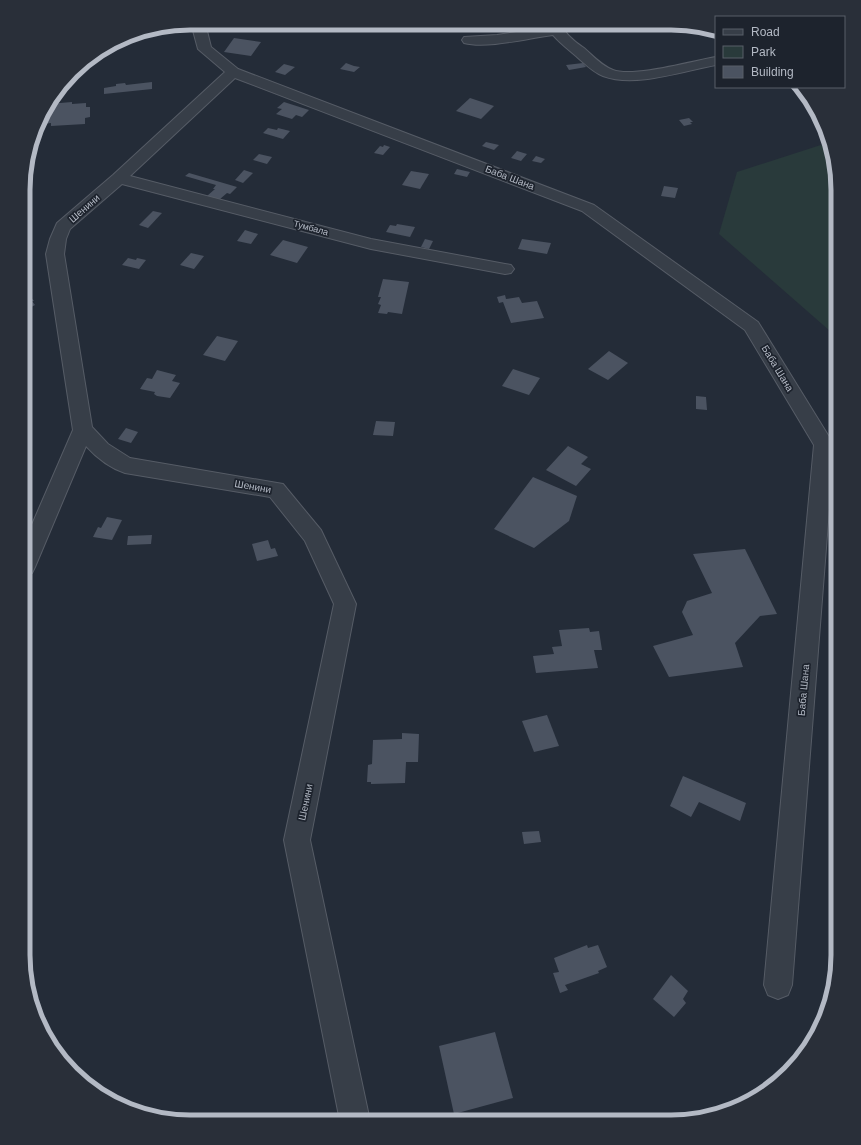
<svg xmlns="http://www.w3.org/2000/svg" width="861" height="1145" font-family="Arial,sans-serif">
<rect width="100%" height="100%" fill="#242c38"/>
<polygon fill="#293a3b" points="827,143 838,190 838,338 719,234 737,172"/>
<g fill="#4b5361">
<polygon points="234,38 261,42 251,56 224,52"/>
<polygon points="346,63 354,66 360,67 354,72 340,69"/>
<polygon points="583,63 586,67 569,70 566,65"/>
<polygon points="284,64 295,67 285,75 275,72"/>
<polygon points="152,82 152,89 104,94 104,88 116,86 116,84 125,83 126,85"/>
<polygon points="470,98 494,106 481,119 456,111"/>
<polygon points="72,102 72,104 86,103 86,107 90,107 90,117 85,118 85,124 51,126 51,123 43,124 42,117 48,104"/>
<polygon points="284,102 309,110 302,117 296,115 292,119 276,114 282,109 277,108"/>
<polygon points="689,118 693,122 690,122 692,124 684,126 679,120"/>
<polygon points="268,128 277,130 278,128 290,131 283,139 263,133"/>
<polygon points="486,142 499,145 494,150 482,146"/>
<polygon points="384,145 390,147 383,155 374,153 380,146 383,147"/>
<polygon points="517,151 527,154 521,161 511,158"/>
<polygon points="259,154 272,157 267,164 253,160"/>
<polygon points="536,156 545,159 541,163 532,161"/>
<polygon points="457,169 470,172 467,177 454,174"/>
<polygon points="244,170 253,173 243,183 235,180"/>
<polygon points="411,171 429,174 420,189 402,185"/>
<polygon points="189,173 220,182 237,187 230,194 227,193 220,199 207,196 215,189 213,189 216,185 185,176"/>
<polygon points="664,186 678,188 675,198 661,196"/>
<polygon points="153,211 162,213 148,228 139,225"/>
<polygon points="397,224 415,227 410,237 386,232 390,225 396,226"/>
<polygon points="245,230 258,234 251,244 237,241"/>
<polygon points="425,239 433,241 429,249 421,247"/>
<polygon points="522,239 551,243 547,254 518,249"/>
<polygon points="283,240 308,247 297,263 270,255"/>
<polygon points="191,253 204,256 194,269 180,265"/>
<polygon points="128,258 136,260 137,258 146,260 139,269 122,265"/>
<polygon points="383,279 409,282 402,314 388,312 387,314 378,313 381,305 378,304 381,297 378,297"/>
<polygon points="24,289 34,301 32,301 35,305 24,311"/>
<polygon points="505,295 506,299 519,297 522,303 537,301 544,318 511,323 503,302 499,303 497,297"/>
<polygon points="217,336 238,341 225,361 203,355"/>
<polygon points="609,351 628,363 608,380 588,369"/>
<polygon points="513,369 540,378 529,395 502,386"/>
<polygon points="157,370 176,375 172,381 180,383 170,398 157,396 154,394 155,392 140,389 147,378 152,379"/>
<polygon points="696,396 706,397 707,410 696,409"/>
<polygon points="376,421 395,422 393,436 373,435"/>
<polygon points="126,428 138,432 131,443 118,439"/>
<polygon points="568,446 588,457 581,464 591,469 576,486 546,470"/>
<polygon points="533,477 577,496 569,521 534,548 494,529"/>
<polygon points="107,517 122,520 112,540 93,537 98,527 101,528"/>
<polygon points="152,535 151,544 127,545 128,536"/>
<polygon points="268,540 271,549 275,548 278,556 257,561 252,544"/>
<polygon points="745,549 777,614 760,616 735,643 743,667 669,677 653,646 693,635 682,612 687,601 712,593 693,554"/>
<polygon points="589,628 590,632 599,631 602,650 594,650 598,668 536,673 533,656 554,654 552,647 562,646 559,630"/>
<polygon points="547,715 559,746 534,752 522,721"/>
<polygon points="402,733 419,734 418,762 406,762 405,783 371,784 371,782 367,782 368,765 372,764 373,740 402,739"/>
<polygon points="683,776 746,803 740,821 699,802 691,817 670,806"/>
<polygon points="539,831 541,842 524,844 522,832"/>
<polygon points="587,945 588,948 598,945 607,967 598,971 599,973 565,985 568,990 560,993 553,973 559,972 554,958"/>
<polygon points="671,975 688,991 683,999 686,1003 674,1017 653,999"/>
<polygon points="495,1032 513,1098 454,1114 439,1046"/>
</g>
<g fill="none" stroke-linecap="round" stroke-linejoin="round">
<g stroke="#565c66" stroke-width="2">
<g id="minor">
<path d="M191,23H205L211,47L238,69L594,205L758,322L831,440L834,445L792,985L788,995L778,999L768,995L764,985L814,445L745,330L582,211L235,78L130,176L371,239L505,264L511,265L514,269L511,273L505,274L371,249L122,184L70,229L66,239L64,254L92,427L108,444L130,458L283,484L321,530L356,604L310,840L370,1121H340L284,840L334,604L305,541L270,497L125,473C110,468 96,457 86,446L35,567L32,573L24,576V543L73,430L46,254L50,239L57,223L113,175L225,72L198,49Z"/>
<path d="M547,24H561C565,34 575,42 584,48C593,56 602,66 613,70C633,78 693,61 716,57V65C683,71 635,88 603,76C593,72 584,63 576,56C568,49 560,43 553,35C529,38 487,49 464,43L462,40L464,37L497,35L549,27Z"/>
</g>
</g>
<use href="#minor" fill="#373e48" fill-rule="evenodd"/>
</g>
<g text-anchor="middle" stroke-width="3.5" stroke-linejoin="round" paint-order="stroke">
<g font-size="9" fill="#b3b9c4" stroke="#1d232d">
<text transform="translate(311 228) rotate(15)" y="3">Тумбала</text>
</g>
<g font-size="10" fill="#b3b9c4" stroke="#1d232d">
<text transform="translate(510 177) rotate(21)" y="4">Баба Шана</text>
<text transform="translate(84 208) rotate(-41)" y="4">Шенини</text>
<text transform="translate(778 368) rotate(59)" y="4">Баба Шана</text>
<text transform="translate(253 486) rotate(10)" y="4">Шенини</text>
<text transform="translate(803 690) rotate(-85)" y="4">Баба Шана</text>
<text transform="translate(305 802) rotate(-78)" y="4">Шенини</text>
</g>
</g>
<path d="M0 0H861V1145H0ZM190 30H671A160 160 0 0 1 831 190V955A160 160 0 0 1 671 1115H190A160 160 0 0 1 30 955V190A160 160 0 0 1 190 30Z" fill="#292f39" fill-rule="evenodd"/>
<path fill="none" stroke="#b3b9c4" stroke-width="5" d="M190 30H671A160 160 0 0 1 831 190V955A160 160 0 0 1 671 1115H190A160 160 0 0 1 30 955V190A160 160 0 0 1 190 30Z"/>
<rect x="715" y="16" width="130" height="72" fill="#1d232d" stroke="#595f69"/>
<rect x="723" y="29" width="20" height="6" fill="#373e48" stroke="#595f69"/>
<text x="751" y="36" font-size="12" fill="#b3b9c4">Road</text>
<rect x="723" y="46" width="20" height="12" fill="#293a3b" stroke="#595f69"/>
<text x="751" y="56" font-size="12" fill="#b3b9c4">Park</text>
<rect x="723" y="66" width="20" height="12" fill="#4b5361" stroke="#595f69"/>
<text x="751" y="76" font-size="12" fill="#b3b9c4">Building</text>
</svg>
